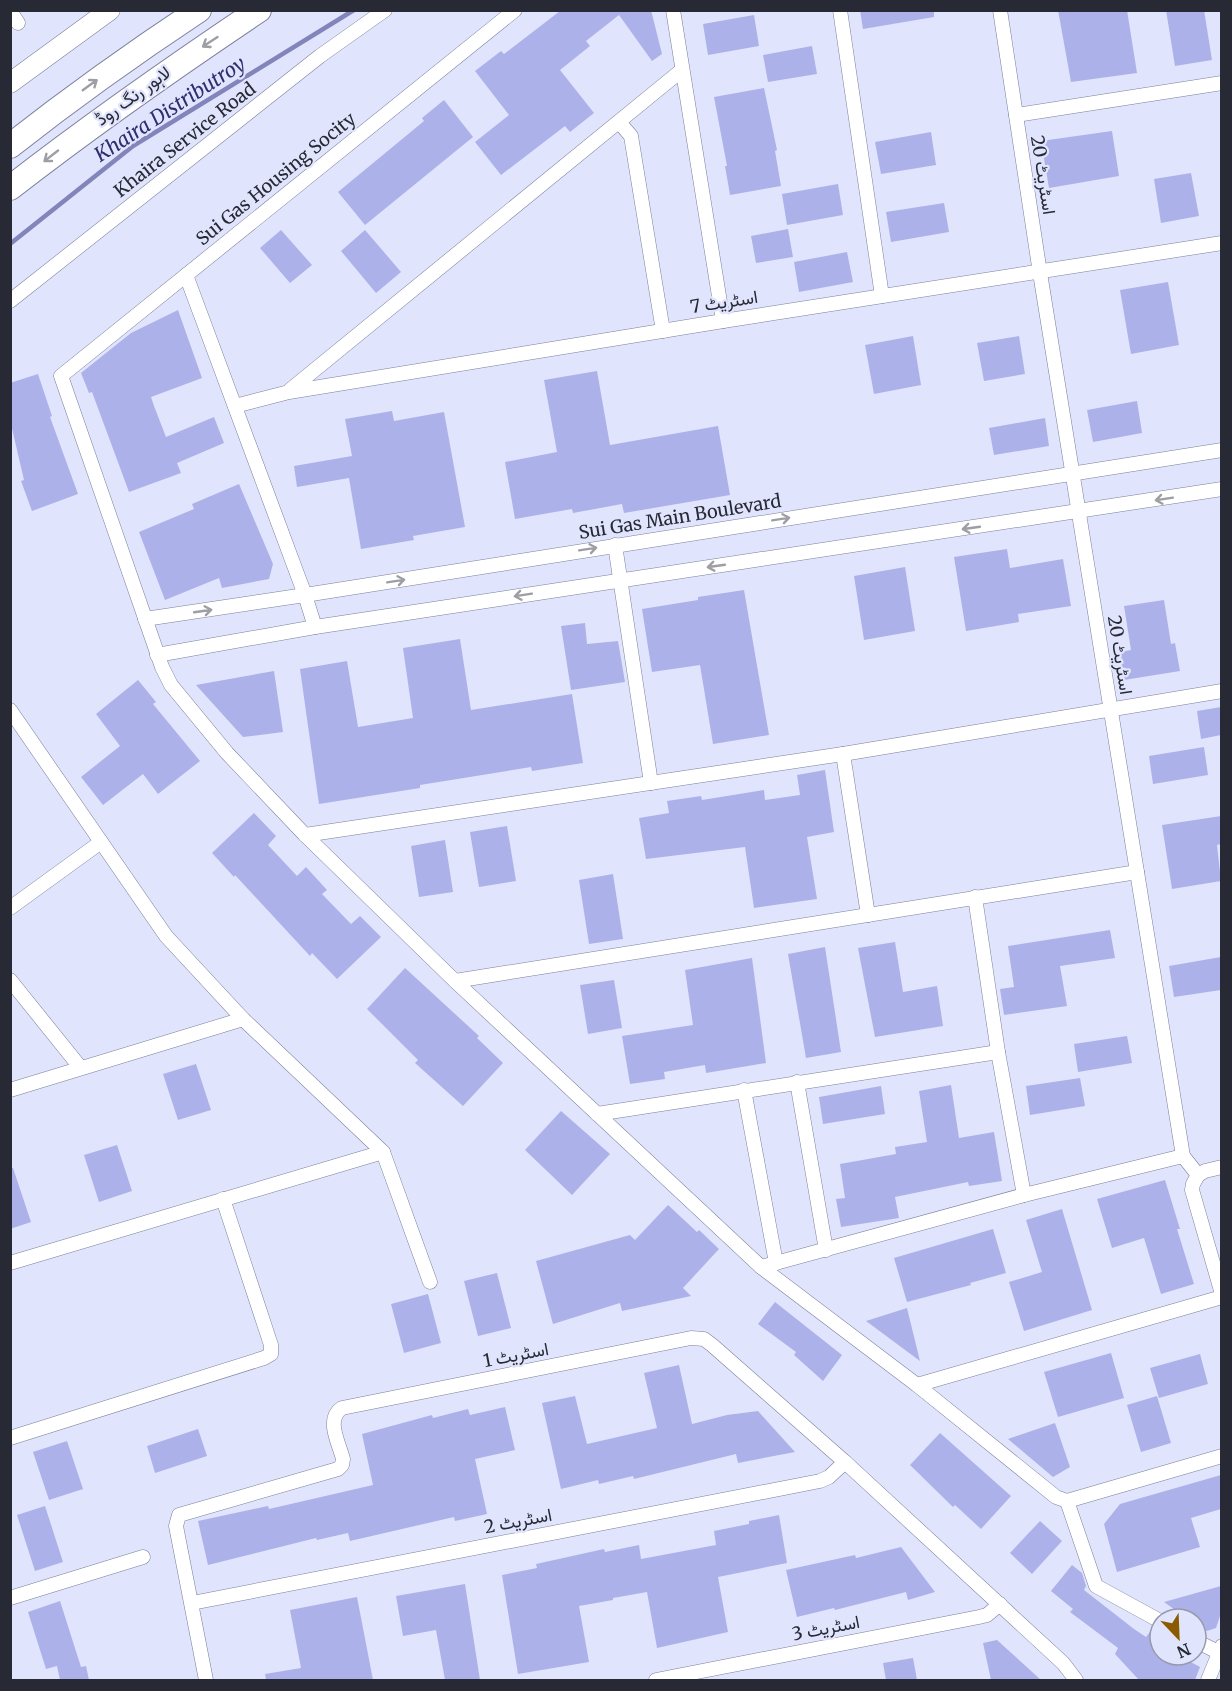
<svg xmlns="http://www.w3.org/2000/svg" width="1232" height="1691" font-family="Merriweather,Vazirmatn,serif">
<rect width="100%" height="100%" fill="#e1e4fd"/>
<g fill="none" stroke-linecap="round" stroke-linejoin="round">
<polyline stroke="#8185ba" stroke-width="4.5" points="10,244 133,146 354,10"/>
</g>
<g fill="#acb2e9">
<polygon points="651,10 662,54 652,61 619,15 586,41 590,46 560,70 594,113 570,132 565,126 501,175 475,142 509,115 475,71 501,51 504,54 560,11"/>
<polygon points="860,10 934,10 934,17 863,29"/>
<polygon points="1058,10 1127,10 1137,73 1071,82"/>
<polygon points="1166,10 1204,10 1212,60 1175,66"/>
<polygon points="754,15 759,46 708,55 703,24"/>
<polygon points="812,46 817,74 768,82 763,55"/>
<polygon points="764,88 777,150 775,151 781,186 730,195 725,166 727,166 714,97"/>
<polygon points="444,100 473,137 365,225 338,192 424,121 422,118"/>
<polygon points="1112,131 1119,176 1049,188 1041,141"/>
<polygon points="931,132 936,165 881,174 875,142"/>
<polygon points="1191,173 1199,216 1161,223 1154,179"/>
<polygon points="838,184 843,215 787,225 782,194"/>
<polygon points="944,203 949,232 891,242 886,212"/>
<polygon points="788,229 793,257 756,263 751,236"/>
<polygon points="281,230 312,265 290,283 260,248"/>
<polygon points="365,230 401,272 376,293 341,251"/>
<polygon points="847,252 853,282 799,292 794,262"/>
<polygon points="1168,282 1179,345 1131,354 1120,290"/>
<polygon points="178,310 202,378 151,397 154,406 166,437 214,417 224,443 177,463 181,473 129,492 92,392 89,393 81,373 131,333"/>
<polygon points="913,336 921,385 874,394 865,345"/>
<polygon points="1019,336 1025,374 984,381 977,343"/>
<polygon points="597,371 610,445 718,426 730,495 624,513 622,504 573,513 572,509 515,519 505,462 557,452 544,380"/>
<polygon points="38,374 52,416 50,417 78,494 32,511 21,481 24,480 10,420 10,383"/>
<polygon points="1137,401 1142,433 1093,442 1087,410"/>
<polygon points="392,411 394,421 444,412 465,527 413,536 414,540 361,549 349,478 297,487 294,466 352,456 345,419"/>
<polygon points="1045,418 1049,446 994,455 989,428"/>
<polygon points="239,484 273,564 269,579 222,588 219,578 165,600 139,532 194,509 192,504"/>
<polygon points="1007,549 1010,568 1063,559 1071,606 1018,614 1019,622 966,631 954,557"/>
<polygon points="905,567 915,631 864,640 854,576"/>
<polygon points="744,590 769,735 713,744 700,665 652,672 642,609 698,600 698,597"/>
<polygon points="1164,600 1171,644 1175,643 1180,671 1124,680 1120,652 1131,650 1124,606"/>
<polygon points="585,623 587,644 618,641 625,682 571,690 561,626"/>
<polygon points="460,639 471,710 572,694 583,763 532,771 531,767 501,772 420,785 420,788 319,804 300,669 347,661 358,727 413,718 403,648"/>
<polygon points="274,671 283,732 243,737 196,685"/>
<polygon points="138,680 156,702 153,704 200,761 158,794 143,774 103,805 81,777 120,746 96,714"/>
<polygon points="1221,707 1221,735 1201,739 1197,711"/>
<polygon points="1204,747 1208,775 1153,784 1149,756"/>
<polygon points="825,770 834,832 807,837 817,899 754,908 745,847 646,859 639,818 669,813 667,801 701,796 702,800 764,790 765,800 800,795 797,775"/>
<polygon points="254,813 276,836 268,845 297,876 306,867 327,890 322,894 351,924 360,916 381,937 337,979 312,953 310,956 235,875 234,877 212,853"/>
<polygon points="1221,816 1221,844 1217,845 1221,881 1172,889 1162,825"/>
<polygon points="507,826 516,881 479,887 470,832"/>
<polygon points="445,840 453,892 419,897 411,846"/>
<polygon points="613,874 623,939 589,944 579,880"/>
<polygon points="1110,930 1115,958 1060,966 1067,1006 1004,1015 1000,989 1014,987 1008,946"/>
<polygon points="895,942 903,992 937,986 943,1026 875,1037 858,948"/>
<polygon points="825,947 841,1052 806,1058 788,954"/>
<polygon points="1221,957 1221,990 1174,997 1169,966"/>
<polygon points="752,958 766,1063 706,1073 705,1065 664,1072 665,1079 630,1084 622,1036 693,1025 685,970"/>
<polygon points="405,968 479,1036 477,1038 503,1063 463,1106 415,1063 418,1060 367,1009"/>
<polygon points="614,980 622,1028 588,1034 580,985"/>
<polygon points="1127,1036 1132,1063 1078,1072 1074,1044"/>
<polygon points="196,1064 211,1110 178,1120 163,1074"/>
<polygon points="1080,1078 1085,1106 1030,1115 1026,1086"/>
<polygon points="951,1085 959,1138 994,1132 1002,1181 969,1186 968,1182 895,1197 899,1218 841,1227 836,1199 845,1198 840,1164 896,1154 895,1147 927,1142 919,1091"/>
<polygon points="881,1086 885,1114 823,1124 819,1097"/>
<polygon points="561,1111 610,1154 572,1195 525,1150"/>
<polygon points="117,1145 132,1191 99,1202 84,1155"/>
<polygon points="10,1168 13,1168 31,1222 10,1229"/>
<polygon points="1165,1180 1180,1229 1177,1229 1194,1284 1161,1294 1144,1238 1112,1248 1097,1199"/>
<polygon points="668,1205 697,1232 699,1230 719,1249 683,1288 691,1296 622,1311 620,1303 553,1324 536,1261 630,1235 635,1240"/>
<polygon points="1062,1209 1092,1310 1024,1331 1009,1282 1042,1272 1026,1220"/>
<polygon points="993,1229 1006,1273 970,1283 971,1285 907,1302 894,1258"/>
<polygon points="497,1273 511,1328 478,1336 464,1281"/>
<polygon points="428,1294 441,1343 404,1353 391,1304"/>
<polygon points="775,1302 842,1355 823,1381 794,1355 796,1352 758,1324"/>
<polygon points="907,1308 920,1361 866,1321"/>
<polygon points="1111,1353 1124,1398 1058,1417 1044,1372"/>
<polygon points="1200,1354 1208,1384 1159,1398 1150,1368"/>
<polygon points="679,1365 692,1424 727,1415 758,1411 795,1452 738,1463 736,1454 634,1479 633,1476 599,1484 598,1480 561,1489 542,1403 575,1396 587,1444 657,1428 644,1373"/>
<polygon points="1157,1396 1171,1443 1141,1452 1127,1405"/>
<polygon points="505,1407 515,1450 475,1459 487,1514 455,1521 454,1517 350,1541 348,1533 317,1540 316,1538 208,1565 198,1521 268,1506 269,1509 373,1485 362,1434 432,1415 433,1418 468,1409 470,1415"/>
<polygon points="1055,1423 1070,1467 1053,1477 1008,1439"/>
<polygon points="198,1429 207,1456 155,1473 147,1446"/>
<polygon points="940,1433 1011,1496 981,1529 955,1505 953,1507 910,1465"/>
<polygon points="67,1441 83,1489 49,1500 33,1452"/>
<polygon points="1221,1475 1221,1509 1191,1518 1200,1547 1117,1572 1104,1524 1120,1504"/>
<polygon points="45,1506 63,1562 35,1571 17,1515"/>
<polygon points="779,1515 787,1563 718,1577 728,1632 657,1648 647,1592 613,1598 613,1600 579,1606 589,1662 518,1674 502,1575 537,1568 536,1564 604,1549 605,1552 639,1545 641,1559 716,1545 714,1531 749,1524 749,1521"/>
<polygon points="1040,1521 1062,1541 1032,1574 1010,1553"/>
<polygon points="901,1547 935,1592 908,1600 906,1592 835,1610 834,1608 797,1617 786,1570 855,1555 856,1558"/>
<polygon points="1072,1565 1082,1573 1086,1586 1084,1590 1134,1629 1146,1637 1150,1632 1160,1641 1160,1655 1178,1655 1200,1667 1195,1680 1139,1680 1115,1654 1118,1648 1070,1612 1073,1609 1051,1591"/>
<polygon points="465,1584 480,1680 445,1680 436,1630 403,1636 396,1596"/>
<polygon points="1221,1586 1221,1613 1216,1628 1207,1631 1196,1624 1196,1619 1188,1619 1164,1602"/>
<polygon points="357,1597 373,1680 266,1680 265,1674 301,1668 290,1610"/>
<polygon points="60,1601 81,1667 86,1666 89,1680 60,1680 57,1666 46,1669 28,1612"/>
<polygon points="997,1640 1041,1680 991,1680 983,1643"/>
<polygon points="913,1658 917,1680 886,1680 883,1663"/>
</g>
<g fill="none" stroke-linecap="round" stroke-linejoin="round">
<g stroke="#7c7f9b" stroke-width="15">
<g id="street">
<polyline points="515,10 61,376 162,667 171,685 227,753 305,835 455,981 761,1267 917,1385 1056,1497 1067,1501 1222,1456"/>
<polyline points="673,10 723,321"/>
<polyline points="840,10 882,296"/>
<polyline points="1000,10 1040,273 1183,1156 1198,1175 1193,1184 1192,1190 1222,1294"/>
<polyline points="10,11 18,23"/>
<polyline points="1016,115 1222,83"/>
<polyline points="619,122 631,136 663,331"/>
<polyline points="186,275 305,595 315,627"/>
<polyline points="10,301 320,56 385,10"/>
<polyline points="290,390 682,70"/>
<polyline points="235,406 289,392 723,321 1222,243"/>
<polyline points="615,545 651,783"/>
<polyline points="145,619 305,595 1222,450"/>
<polyline points="157,655 315,627 1222,489"/>
<polyline points="10,710 166,936 243,1019 383,1152 430,1282"/>
<polyline points="843,754 868,915"/>
<polyline points="305,835 843,754 1222,691"/>
<polyline points="975,897 998,1052 1024,1195"/>
<polyline points="10,908 101,842"/>
<polyline points="10,980 80,1067"/>
<polyline points="455,981 1137,872"/>
<polyline points="797,1082 826,1250"/>
<polyline points="10,1090 243,1019"/>
<polyline points="744,1090 776,1263"/>
<polyline points="597,1114 998,1052"/>
<polyline points="1198,1175 1205,1171 1222,1167"/>
<polyline points="10,1263 383,1152"/>
<polyline points="761,1267 1024,1195 1183,1156"/>
<polyline points="917,1385 1222,1297"/>
<polyline points="10,1438 264,1358 271,1354 271,1345 223,1199"/>
<polyline points="1067,1501 1096,1586 1160,1621"/>
<polyline points="10,1598 143,1557"/>
<polyline points="192,1603 820,1481 829,1477 845,1462"/>
<polyline points="1196,1641 1222,1654"/>
<path d="M206,1680L176,1526L179,1515L338,1469L342,1465L343,1459C339,1443 325,1419 342,1408L691,1338L704,1339L712,1345L845,1462L1063,1663L1076,1680"/>
<polyline points="656,1680 979,1617 987,1615 1000,1604"/>
<polyline points="1208,1680 1222,1646"/>
</g>
</g>
<g stroke="#7c7f9b" stroke-width="21">
<polyline id="secondary" points="10,83 110,10"/>
</g>
<g stroke="#7c7f9b" stroke-width="26">
<g id="highway">
<path d="M10,146C71,98 134,53 199,10"/>
<path d="M10,188C91,125 174,67 259,10"/>
</g>
</g>
<use href="#street" stroke="#fff" stroke-width="14"/>
<use href="#secondary" stroke="#fff" stroke-width="20"/>
<use href="#highway" stroke="#fff" stroke-width="24"/>
</g>
<defs><path id="oneway-shaft" d="M-6 0H5M1.5-3L5.5 0L1.5 3" fill="none" stroke-width="1.6" stroke-linecap="round" stroke-linejoin="round" transform="scale(1.5)"/></defs>
<g stroke="#9e9fa4">
<use href="#oneway-shaft" transform="translate(210 42) rotate(147)"/>
<use href="#oneway-shaft" transform="translate(90 85) rotate(-36)"/>
<use href="#oneway-shaft" transform="translate(51 156) rotate(142)"/>
<use href="#oneway-shaft" transform="translate(1164 499) rotate(171)"/>
<use href="#oneway-shaft" transform="translate(781 519) rotate(-9)"/>
<use href="#oneway-shaft" transform="translate(971 528) rotate(172)"/>
<use href="#oneway-shaft" transform="translate(588 549) rotate(-9)"/>
<use href="#oneway-shaft" transform="translate(716 566) rotate(172)"/>
<use href="#oneway-shaft" transform="translate(396 581) rotate(-9)"/>
<use href="#oneway-shaft" transform="translate(523 595) rotate(171)"/>
<use href="#oneway-shaft" transform="translate(203 611) rotate(-8)"/>
</g>
<g text-anchor="middle" stroke-width="4.5" stroke-linejoin="round" paint-order="stroke">
<g font-size="18" fill="#272934" stroke="#e1e4fd">
<text transform="translate(133 96) rotate(-36)" y="6">لاہور رنگ روڈ</text>
<text transform="translate(185 140) rotate(-38)" y="6">Khaira Service Road</text>
<text transform="translate(1043 175) rotate(81)" y="6">اسٹریٹ 20</text>
<text transform="translate(276 179) rotate(-39)" y="6">Sui Gas Housing Socity</text>
<text transform="translate(724 302) rotate(-9)" y="6">اسٹریٹ 7</text>
<text transform="translate(680 517) rotate(-9)" y="6">Sui Gas Main Boulevard</text>
<text transform="translate(1120 655) rotate(81)" y="6">اسٹریٹ 20</text>
<text transform="translate(516 1355) rotate(-11)" y="6">اسٹریٹ 1</text>
<text transform="translate(518 1521) rotate(-11)" y="6">اسٹریٹ 2</text>
<text transform="translate(826 1628) rotate(-11)" y="6">اسٹریٹ 3</text>
</g>
<g font-size="20" font-style="italic" fill="#2f2e6e" stroke="#e1e4fd">
<text transform="translate(170 109) rotate(-33)" y="7">Khaira Distributroy</text>
</g>
</g>
<rect width="1232" height="1691" fill="none" stroke="#272934" stroke-width="24"/>
<g transform="translate(1178 1637) rotate(157)"><circle r="28" fill="#e1e4fd" stroke="#9799ad" stroke-width="1.5"/>
<path d="M0-4.5L10 22L0 15L-10 22Z" fill="#8a5b01"/>
<text y="-9" font-size="16" font-weight="bold" text-anchor="middle" fill="#272934">N</text>
</g>
</svg>
